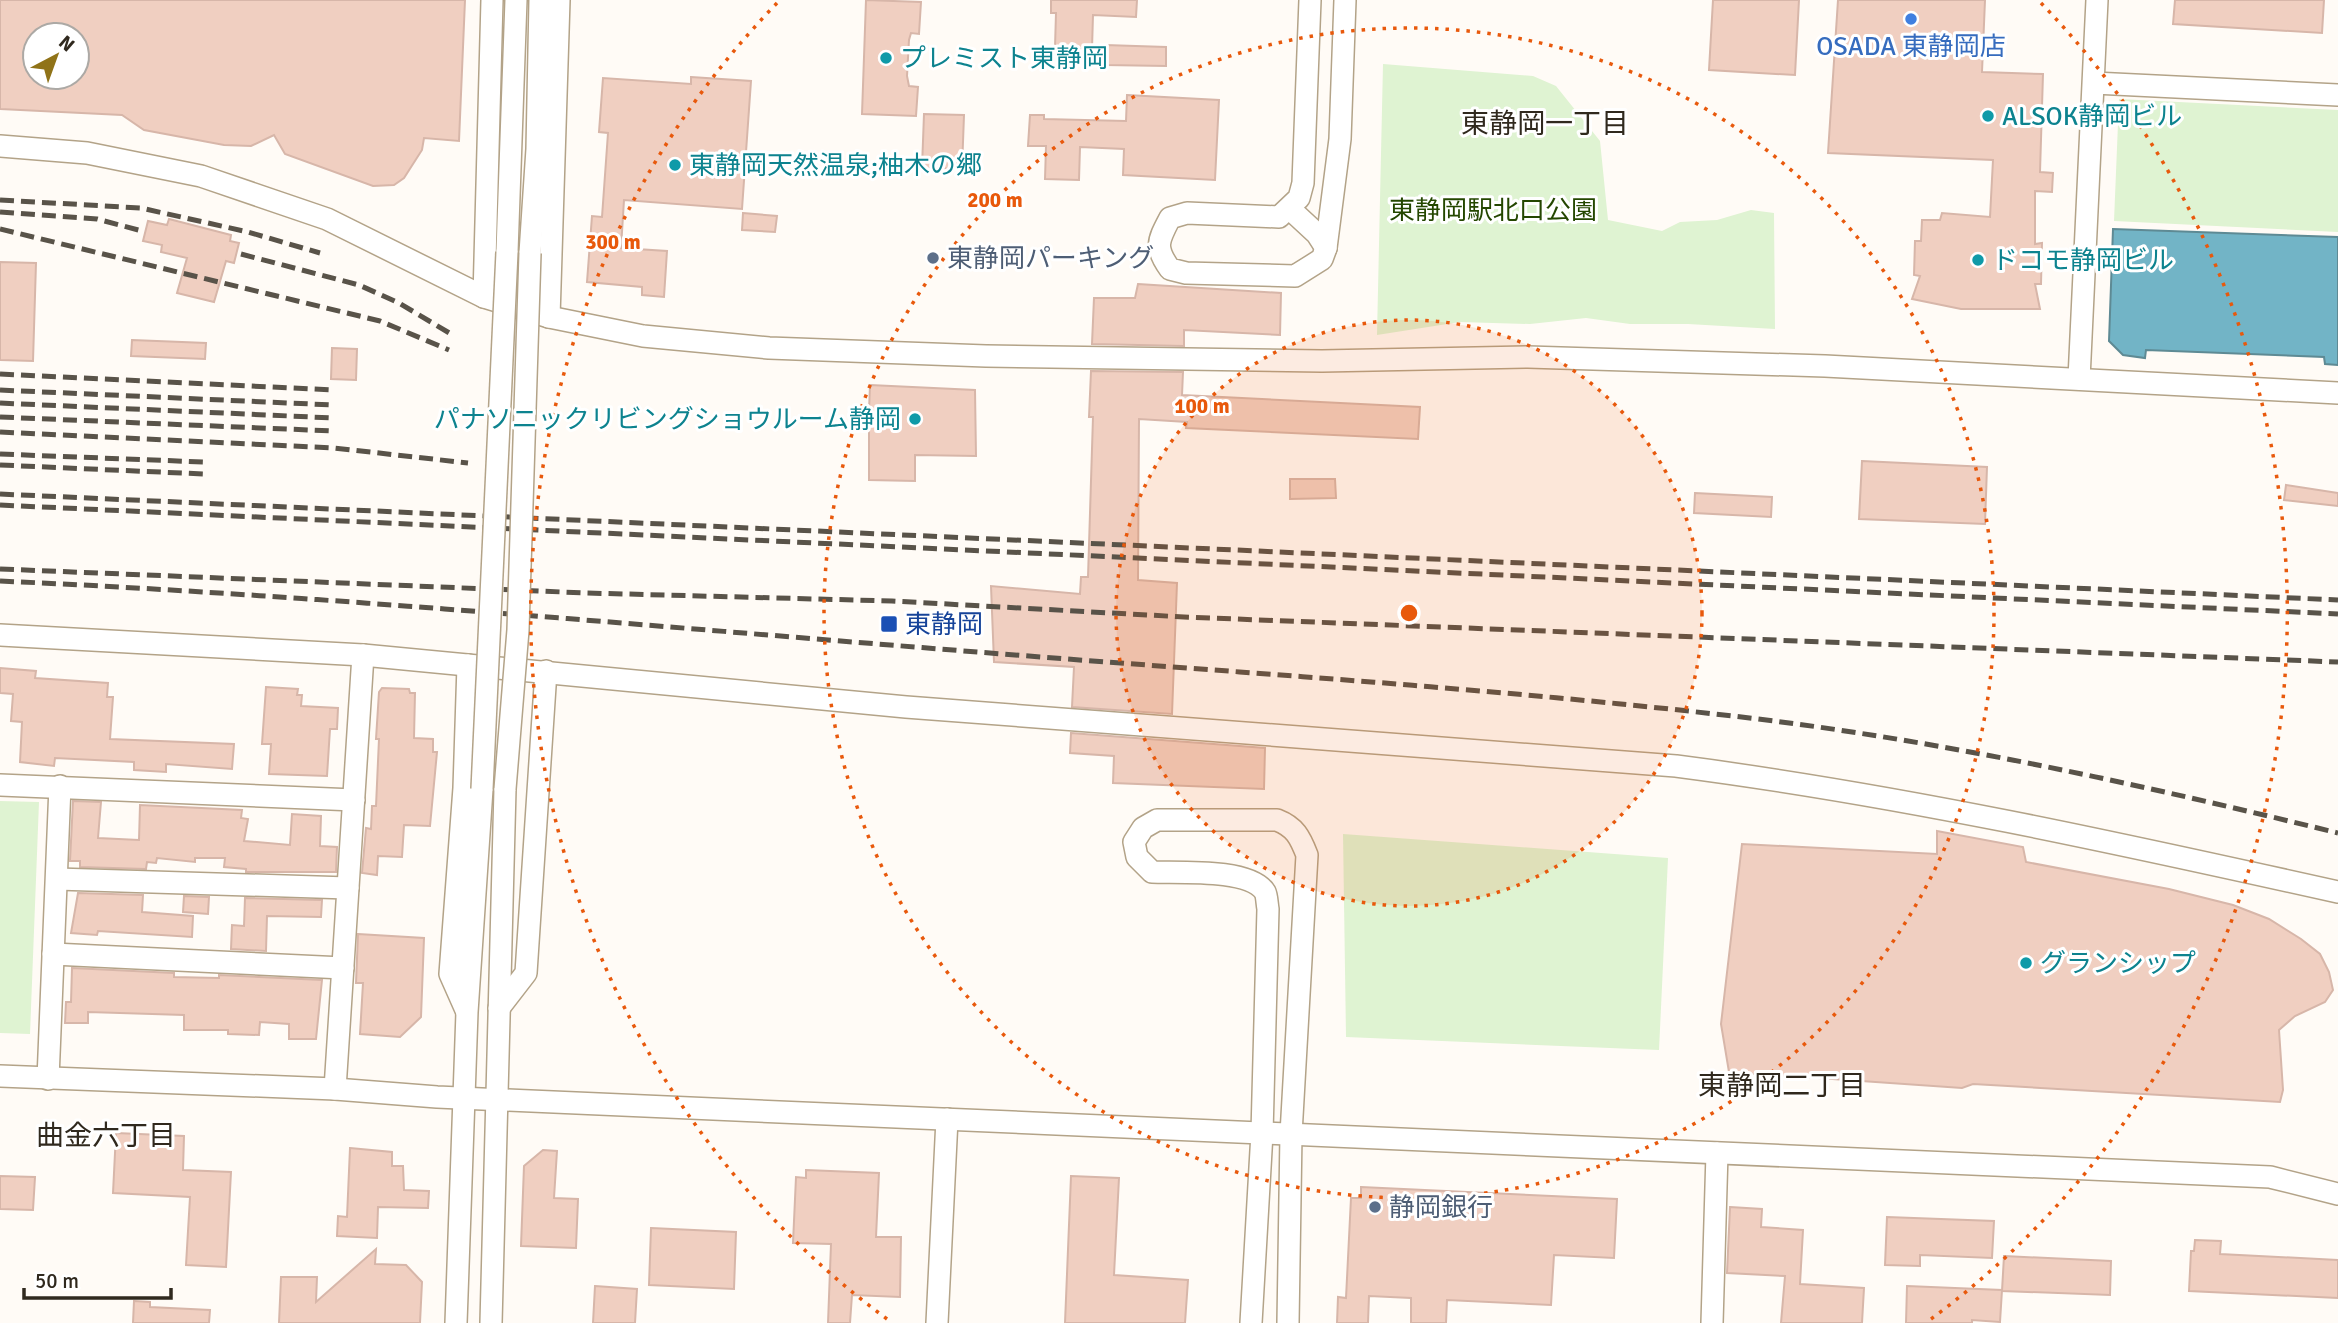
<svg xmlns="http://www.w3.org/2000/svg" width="2338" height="1323" font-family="Signika,'Noto Sans JP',sans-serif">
<rect width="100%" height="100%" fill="#fffbf6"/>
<g fill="#dff3d2">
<polygon points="1383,64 1533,76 1556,86 1600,141 1608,220 1662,231 1680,222 1717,220 1751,210 1774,213 1775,329 1688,324 1630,324 1586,318 1530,324 1460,322 1377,335"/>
<polygon points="2119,99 2338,110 2338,232 2114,221"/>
<polygon points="0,801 39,802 30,1034 0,1033"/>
<polygon points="1343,834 1668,858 1659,1050 1346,1037"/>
</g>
<polygon fill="#72b4c6" stroke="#5e8a94" stroke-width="2" points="2113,229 2338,237 2338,365 2325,364 2324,357 2146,350 2145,358 2123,355 2109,341"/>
<g fill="#f0cfc1" stroke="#d7b6a9" stroke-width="2" fill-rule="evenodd">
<path d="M0,0H465L459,141L424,138L422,150L404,178L394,185L373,186L285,154L274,135L251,146L224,145L144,130L122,115L0,109ZM35,35H77V77H35Z"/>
<polygon points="866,0 921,2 919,34 911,33 909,40 907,76 909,86 918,87 916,116 862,114"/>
<polygon points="1051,0 1137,0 1136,17 1093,15 1092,49 1055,47 1056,13 1051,13"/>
<polygon points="1713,0 1799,0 1795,75 1709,70"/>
<polygon points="1838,0 1985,0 1982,72 2043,74 2040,172 2053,173 2052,192 2035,191 2035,244 2042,243 2041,284 2035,284 2040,309 1961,309 1912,299 1920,276 1914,275 1915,241 1921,241 1922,220 1940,220 1942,213 1990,217 1993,160 1828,153"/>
<polygon points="2175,0 2324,0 2322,33 2173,24"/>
<polygon points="1105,45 1166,47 1166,66 1105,65"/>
<polygon points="691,77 751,81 742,209 624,200 621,248 667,251 664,297 642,295 642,287 587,282 592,216 602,217 608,133 599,132 603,78 691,84"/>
<polygon points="1127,95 1219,100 1215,180 1123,175 1124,149 1080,147 1079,180 1045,179 1046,146 1028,146 1030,115 1044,115 1044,119 1126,121"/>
<polygon points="924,114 964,115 962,169 922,168"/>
<polygon points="743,213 777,216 775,232 742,230"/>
<polygon points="169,219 231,235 230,241 239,243 234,263 226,261 214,302 177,293 187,258 161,252 162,245 143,241 148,221 167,225"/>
<polygon points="0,262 36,263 33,361 0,360"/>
<polygon points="1138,284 1281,293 1280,335 1184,330 1184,346 1092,344 1094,298 1135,298"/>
<polygon points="132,340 206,343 205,359 131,356"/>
<polygon points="332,348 357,349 356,380 331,379"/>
<polygon points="1091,371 1183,372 1182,395 1420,407 1418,439 1186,428 1187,422 1139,419 1138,580 1177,583 1172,714 1072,707 1074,667 994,662 991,586 1080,594 1081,577 1088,577 1093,417 1089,417"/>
<polygon points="870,385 975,390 976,456 915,455 915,481 869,480 869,428 856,427 856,411 869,411"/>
<polygon points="1862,461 1987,467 1985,524 1859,519"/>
<polygon points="1290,479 1335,479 1336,498 1290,499"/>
<polygon points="2286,485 2338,493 2338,506 2284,500"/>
<polygon points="1695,493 1772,497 1771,517 1694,513"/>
<polygon points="0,668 36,671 35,678 108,683 107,697 113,697 110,739 234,744 232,769 166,764 166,772 134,770 134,762 55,758 54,766 20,762 22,722 11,721 13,694 0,693"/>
<polygon points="266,687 298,689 297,695 302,695 301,706 338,708 337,729 330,729 327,776 269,774 271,744 262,744"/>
<polygon points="382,688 409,689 410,693 415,693 414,738 433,739 433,752 437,752 430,826 404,825 402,857 378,856 377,875 362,873 366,828 371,829 372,806 376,806 379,739 376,739 379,692"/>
<polygon points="1071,733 1265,748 1264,789 1113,783 1114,756 1070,753"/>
<polygon points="73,801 101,802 98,838 139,840 140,805 242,810 241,818 248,819 244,841 290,845 292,814 321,816 320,846 337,847 336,872 246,872 246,869 224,867 225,858 195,858 195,862 157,858 156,863 147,862 146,869 80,867 80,861 70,861"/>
<polygon points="1937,831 2023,847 2026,862 2169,889 2233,905 2269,919 2301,939 2320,954 2329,972 2333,990 2325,1002 2295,1016 2279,1030 2283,1090 2280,1102 1973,1084 1962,1088 1729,1072 1721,1024 1742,844 1937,854"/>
<polygon points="78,893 143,895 142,912 193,916 192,937 98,931 97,935 71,933"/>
<polygon points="184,896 209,897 208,914 183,912"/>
<polygon points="245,898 322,900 321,917 267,916 266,951 231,949 232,925 244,926"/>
<polygon points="358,934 424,938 421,1017 400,1037 360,1034 363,983 356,983"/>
<polygon points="72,968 174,973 174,977 219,978 219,975 322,980 316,1039 289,1039 289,1024 260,1022 259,1035 228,1034 228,1030 184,1030 184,1015 88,1012 88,1023 65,1023 66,1002 71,1002"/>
<polygon points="116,1133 184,1136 183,1170 231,1172 226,1267 186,1265 190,1197 113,1193"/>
<polygon points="350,1148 392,1152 392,1166 403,1166 404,1190 429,1191 428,1208 378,1207 377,1238 337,1236 338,1216 347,1217"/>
<polygon points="543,1150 557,1151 554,1198 578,1199 576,1248 521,1246 524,1166"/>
<polygon points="806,1170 879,1173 876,1237 901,1237 900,1297 852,1295 850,1323 828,1323 831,1244 793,1243 796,1177 806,1178"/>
<polygon points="0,1176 35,1177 33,1210 0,1209"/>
<polygon points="1071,1176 1119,1178 1114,1275 1188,1280 1185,1323 1065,1323"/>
<polygon points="1361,1187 1617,1199 1614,1258 1554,1255 1551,1305 1447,1300 1446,1323 1411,1323 1411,1298 1369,1296 1368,1323 1337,1323 1338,1297 1346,1298 1351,1198 1361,1198"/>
<polygon points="1730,1207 1762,1209 1761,1227 1803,1230 1800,1284 1864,1288 1862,1323 1781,1323 1785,1276 1727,1273"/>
<polygon points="1887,1217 1994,1221 1992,1258 1920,1255 1920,1266 1885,1265"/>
<polygon points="651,1228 736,1232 734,1289 649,1285"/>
<polygon points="2195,1240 2221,1241 2220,1254 2338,1260 2338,1298 2189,1291 2191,1251 2194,1251"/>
<polygon points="376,1249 375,1264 406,1265 422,1282 420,1323 279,1323 281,1277 317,1277 316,1302"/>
<polygon points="2004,1256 2111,1261 2110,1295 2002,1291"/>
<polygon points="595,1286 637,1289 635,1323 593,1323"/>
<polygon points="1907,1286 2002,1290 2000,1322 1972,1320 1972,1323 1906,1323"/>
<polygon points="134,1301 150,1302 150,1307 210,1310 209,1323 133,1323"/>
</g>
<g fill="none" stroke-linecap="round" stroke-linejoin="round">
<g stroke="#b3a388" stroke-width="24">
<g id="minor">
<path d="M1310,0L1303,183L1299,198L1279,217L1187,213L1170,218C1158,241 1154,247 1170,269L1186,273L1295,276L1322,259L1326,248L1340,139L1345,0"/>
<polyline points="2094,83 2338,95"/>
<polyline points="0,146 87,153 201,176 327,219 484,297 549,317 643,336 769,348 986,356 1322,361 1528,357 1825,366 2338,393"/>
<polyline points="1290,209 1317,234 1326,248"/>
<polyline points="507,252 516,0"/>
<polyline points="530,253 537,149 540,0"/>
<polyline points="484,297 492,0"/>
<polyline points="549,317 559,0"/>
<polyline points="2079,379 2097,0"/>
<path d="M0,635L363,655L906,707L1676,766C1900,795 2118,843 2338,892"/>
<polyline points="0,785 354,800"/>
<polyline points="57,879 348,888"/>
<polyline points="53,954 343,968"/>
<polyline points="499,1008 526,973 546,671"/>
<polyline points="466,1010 450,974 464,788 468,665"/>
<polyline points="0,1076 335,1089 437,1097 2270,1177 2338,1194"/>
<polyline points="48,1079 60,786"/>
<polyline points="335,1089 363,655"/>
<polyline points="456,1323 467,1012 482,789"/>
<polyline points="491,1323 505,789"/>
<polyline points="937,1323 947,1119"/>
<path d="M1251,1323L1262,1133L1268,909C1267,904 1267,896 1265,892C1250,868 1178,873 1152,872L1137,857L1134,842L1143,828L1157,820H1277C1295,827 1300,837 1307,855L1291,1134L1288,1323"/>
<polyline points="1712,1323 1717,1153"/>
</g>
</g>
<use href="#minor" stroke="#fff" stroke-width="21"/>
<g stroke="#595349" stroke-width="5" stroke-dasharray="14 7" stroke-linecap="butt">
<polyline points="0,200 141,208 248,232 320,253"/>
<polyline points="0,212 97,219 142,231"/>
<polyline points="0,229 380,321 449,350"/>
<polyline points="241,254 359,285 399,303 451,334"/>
<polyline points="0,374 335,390"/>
<polyline points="0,390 333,405"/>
<polyline points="0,403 334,418"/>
<polyline points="0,417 333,431"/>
<polyline points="0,432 334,448 468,463"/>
<polyline points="0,454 203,462"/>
<polyline points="0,465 204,474"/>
<polyline points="0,494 2338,600"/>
<polyline points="0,505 2338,614"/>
<polyline points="0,569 587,593 892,601 1184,617 2338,662"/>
<path d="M0,581C335,596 669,628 1003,654C1255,674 1507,689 1758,719C1953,743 2147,786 2338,833"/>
</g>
<g stroke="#b3a388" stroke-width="24" stroke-linecap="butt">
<g id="minor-bridge">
<polyline points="482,789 507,252"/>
<polyline points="505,789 518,630 530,253"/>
</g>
</g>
<use href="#minor-bridge" stroke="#fff" stroke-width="21"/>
</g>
<circle cx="1409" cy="613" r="293" fill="#e8590c" fill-opacity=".12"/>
<g fill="none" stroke="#e8590c" stroke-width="3.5" stroke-dasharray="3.5 7">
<circle cx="1409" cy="613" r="293"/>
<circle cx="1409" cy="613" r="585"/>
<path d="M887 1319A878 878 0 0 1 777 3M2041 3A878 878 0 0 1 1931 1319"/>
</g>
<circle fill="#3f7fe0" stroke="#fff" stroke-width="2.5" cx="1911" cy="19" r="7"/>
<g fill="#0f9aa8" stroke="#fff" stroke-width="2.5">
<circle cx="886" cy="58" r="7"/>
<circle cx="1988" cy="116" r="7"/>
<circle cx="675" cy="165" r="7"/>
<circle cx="1978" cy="260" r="7"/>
<circle cx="915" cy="419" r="7"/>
<circle cx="2026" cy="963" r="7"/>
</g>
<g fill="#5c6f8a" stroke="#fff" stroke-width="2.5">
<circle cx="933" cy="258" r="7"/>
<circle cx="1375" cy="1207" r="7"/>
</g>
<rect fill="#1a4fb4" stroke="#fff" stroke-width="2.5" x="880" y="615" width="18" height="18" rx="3.5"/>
<g text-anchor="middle" stroke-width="6" stroke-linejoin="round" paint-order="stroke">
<g font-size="26" fill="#366cbe" stroke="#fff">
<text x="1911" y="55">OSADA 東静岡店</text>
</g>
<g font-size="26" fill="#0d838f" stroke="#fff" text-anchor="start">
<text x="900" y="67">プレミスト東静岡</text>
<text x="2002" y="125">ALSOK静岡ビル</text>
<text x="689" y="174">東静岡天然温泉;柚木の郷</text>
<text x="1992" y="269">ドコモ静岡ビル</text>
<text x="901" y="428" text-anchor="end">パナソニックリビングショウルーム静岡</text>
<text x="2040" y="972">グランシップ</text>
</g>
<g font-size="26" fill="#244700" stroke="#fff">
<text x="1493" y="219">東静岡駅北口公園</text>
</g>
<g font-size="26" fill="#4e5e75" stroke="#fff" text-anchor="start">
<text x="947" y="267">東静岡パーキング</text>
<text x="1389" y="1216">静岡銀行</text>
</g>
<g font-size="26" fill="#164399" stroke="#fff" text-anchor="start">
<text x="905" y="633">東静岡</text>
</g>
<g font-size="28" fill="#30291e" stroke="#fff">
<text x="1545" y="133">東静岡一丁目</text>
<text x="1782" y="1095">東静岡二丁目</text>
<text x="106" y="1145">曲金六丁目</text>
</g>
</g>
<circle cx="1409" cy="613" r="10" fill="#e8590c" stroke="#fff" stroke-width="3.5"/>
<g font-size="21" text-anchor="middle" font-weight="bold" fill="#e8590c" stroke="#fff" stroke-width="6" stroke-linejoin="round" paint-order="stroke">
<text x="995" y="207">200 m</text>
<text x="613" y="249">300 m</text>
<text x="1202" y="413">100 m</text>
</g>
<g transform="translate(56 56) rotate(41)"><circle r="33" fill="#ffffff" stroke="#aca9a5" stroke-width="2"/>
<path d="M0-5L12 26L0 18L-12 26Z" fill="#907318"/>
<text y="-10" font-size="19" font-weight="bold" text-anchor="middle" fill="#30291e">N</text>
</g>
<path d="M24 1288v10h147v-10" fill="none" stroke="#30291e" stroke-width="3.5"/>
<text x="35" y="1288" font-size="21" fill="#30291e" stroke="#ffffff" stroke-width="5" paint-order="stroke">50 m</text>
</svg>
